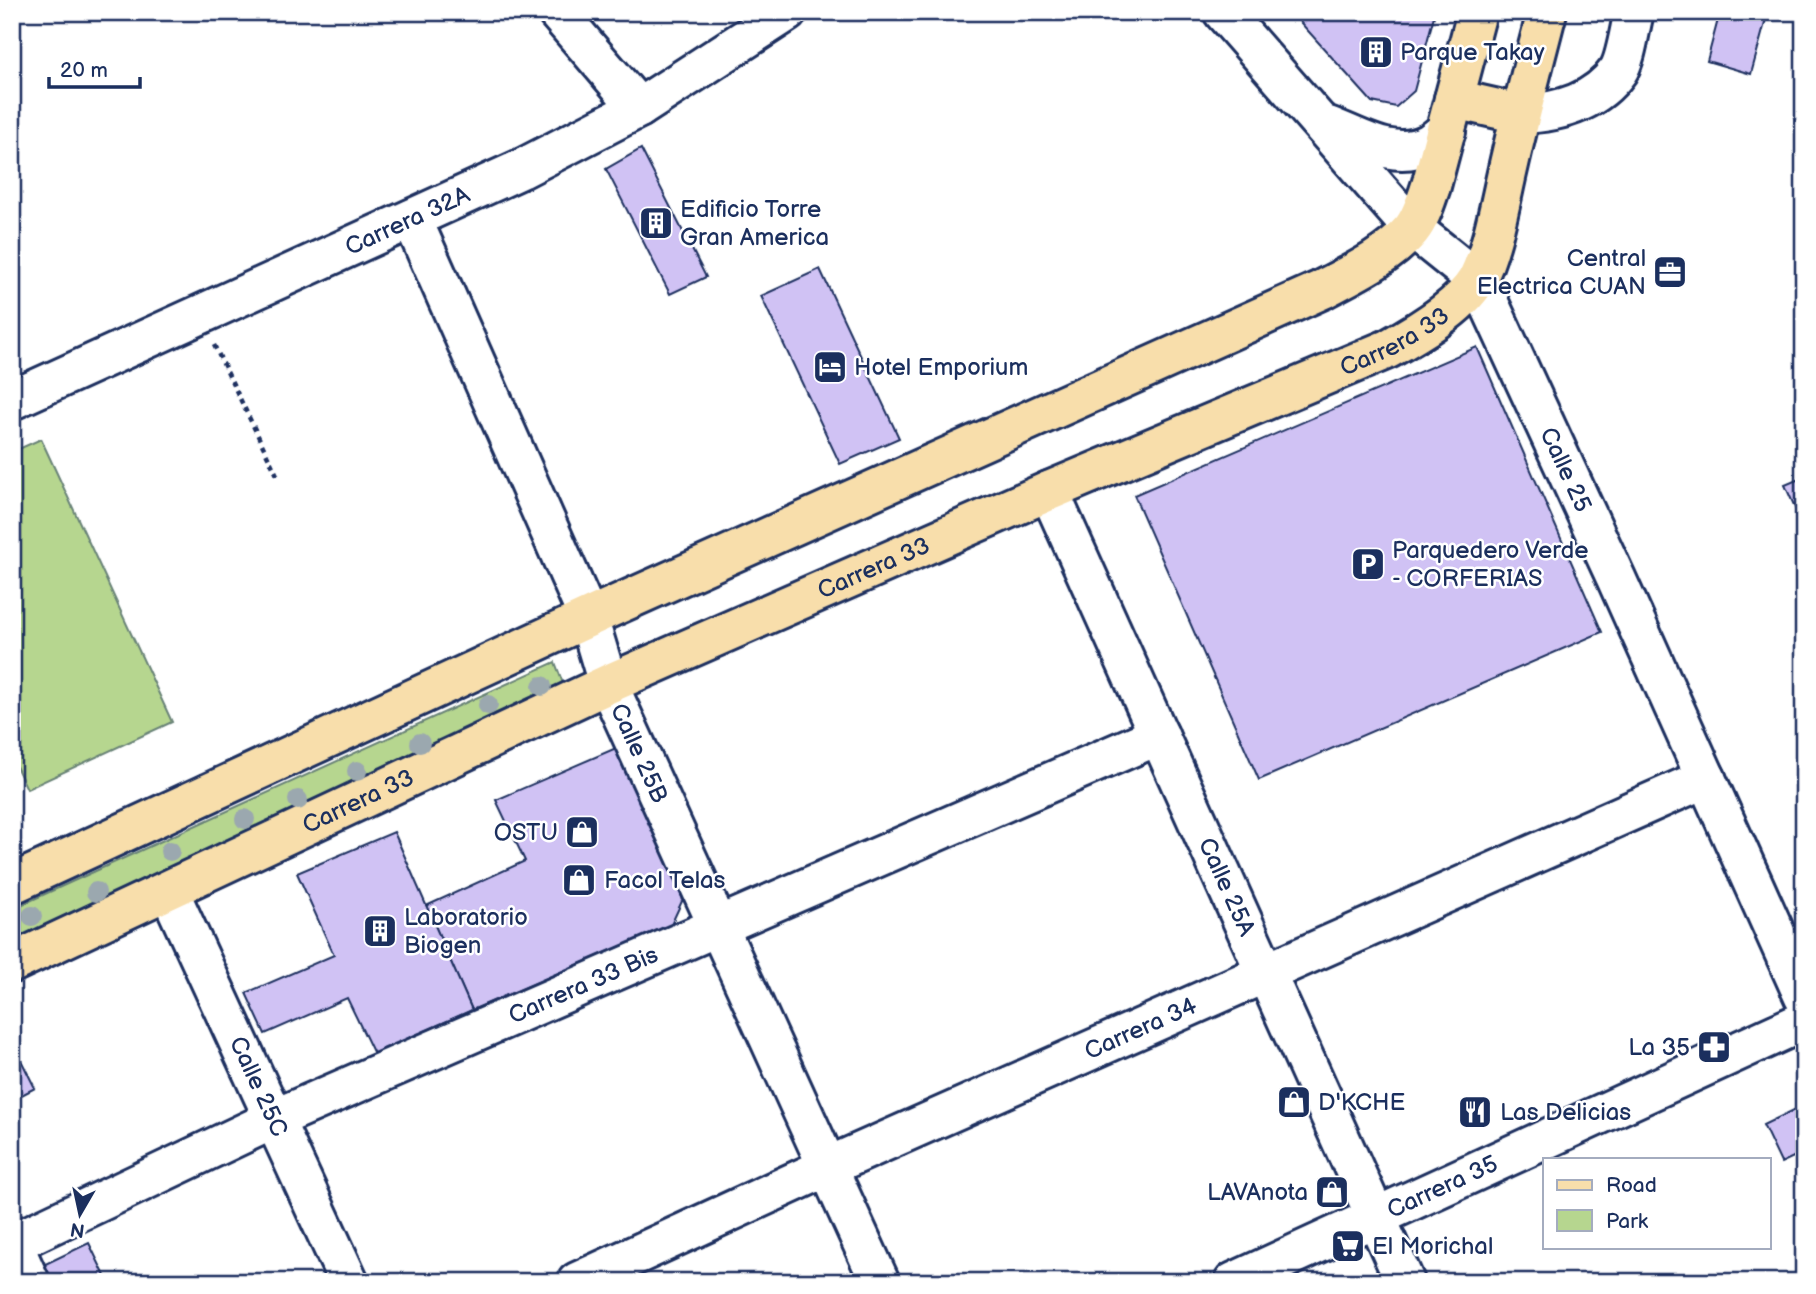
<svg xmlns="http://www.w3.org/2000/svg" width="1816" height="1294" font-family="'Balsamiq Sans',sans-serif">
<rect width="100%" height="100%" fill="#fff"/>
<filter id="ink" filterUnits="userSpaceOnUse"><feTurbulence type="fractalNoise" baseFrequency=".0143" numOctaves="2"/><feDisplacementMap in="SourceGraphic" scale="14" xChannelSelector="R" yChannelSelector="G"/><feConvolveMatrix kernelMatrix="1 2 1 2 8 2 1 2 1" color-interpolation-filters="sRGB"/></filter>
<g filter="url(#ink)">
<g fill="#b6d68f" stroke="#688276" stroke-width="2">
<polygon points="41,439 172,722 27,789 12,758 12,452"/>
<polygon points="555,662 565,689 12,944 12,909"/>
</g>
<g fill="#d0c2f4" stroke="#1b2f5e" stroke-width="2">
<polygon points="1291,12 1435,12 1414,91 1396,107 1372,102"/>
<polygon points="1720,12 1768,12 1751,74 1707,61"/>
<polygon points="641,149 706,277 670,294 606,169"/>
<polygon points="820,269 899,438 840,464 761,296"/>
<polygon points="1477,347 1602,632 1259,780 1134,495"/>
<polygon points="1804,477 1804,528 1785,485"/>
<polygon points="616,748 683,899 671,925 472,1010 426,906 525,861 496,800"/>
<polygon points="394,832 472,1010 374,1054 347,998 265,1034 246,993 334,955 297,873"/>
<polygon points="12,1042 35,1088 12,1100"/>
<polygon points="1804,1105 1804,1152 1781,1163 1763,1125"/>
<polygon points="89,1243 108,1282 44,1282 37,1268"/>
</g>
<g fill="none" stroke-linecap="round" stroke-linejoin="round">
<g stroke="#1b2f5e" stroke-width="44">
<g id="minor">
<polyline points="557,12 639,108"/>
<path id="s1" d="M1223,12L1412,228L1463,269L1476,282L1489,303L1616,578L1804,997"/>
<path d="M1520,114C1557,113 1595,103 1618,71C1626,59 1630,27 1634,12"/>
<path d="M1328,126C1360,138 1394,161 1428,144C1434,141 1440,135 1446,131"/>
<path id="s2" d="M412,219L588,617L608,684L880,1282"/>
<path id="s3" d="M12,400L521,169L639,108L787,12"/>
<path id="s4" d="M1049,491L1405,1282"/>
<path id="s5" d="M169,891L349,1282"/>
<polyline points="12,1242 30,1282"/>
<path id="s6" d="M13,1243L274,1119L1159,735"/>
<path id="s7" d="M577,1282L827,1167L1706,778"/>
<path id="s8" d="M1234,1282L1804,1021"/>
</g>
</g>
<g stroke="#1b2f5e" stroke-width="44">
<g id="major">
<polyline points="1454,99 1520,114"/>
<path d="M12,884L605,610L1321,290C1351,274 1388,257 1411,230C1421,218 1426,200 1431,186L1477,12"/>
<path id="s9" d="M12,963L608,684L1049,491L1388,349C1415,334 1460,308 1476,281C1491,254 1500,204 1507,173C1519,119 1533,66 1547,12"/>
</g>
</g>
<polyline stroke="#1b2f5e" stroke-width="4.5" stroke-dasharray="5 5" stroke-linecap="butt" points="214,345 278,477"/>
<use href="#minor" stroke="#fff" stroke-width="38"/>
<use href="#major" stroke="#f8deab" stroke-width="38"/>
</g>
<g fill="#9ba8af">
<circle cx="542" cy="686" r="10"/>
<circle cx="488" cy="705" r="10"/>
<circle cx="420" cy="743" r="10"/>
<circle cx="357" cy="771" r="10"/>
<circle cx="298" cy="800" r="10"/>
<circle cx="245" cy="819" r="10"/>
<circle cx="170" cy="851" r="10"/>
<circle cx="96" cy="892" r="10"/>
<circle cx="32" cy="916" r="10"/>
</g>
</g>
<defs>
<g id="building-square" transform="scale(1.75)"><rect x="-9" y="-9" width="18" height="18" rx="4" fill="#1b2f5e" stroke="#fff"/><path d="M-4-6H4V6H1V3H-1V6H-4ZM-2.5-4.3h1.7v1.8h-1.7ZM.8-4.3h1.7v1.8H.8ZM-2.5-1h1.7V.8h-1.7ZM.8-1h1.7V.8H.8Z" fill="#fff"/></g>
<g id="office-square" transform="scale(1.75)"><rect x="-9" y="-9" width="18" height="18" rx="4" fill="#1b2f5e" stroke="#fff"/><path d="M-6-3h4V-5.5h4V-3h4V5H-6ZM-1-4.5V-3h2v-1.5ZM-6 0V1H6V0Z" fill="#fff"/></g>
<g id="hotel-square" transform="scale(1.75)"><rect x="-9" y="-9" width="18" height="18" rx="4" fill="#1b2f5e" stroke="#fff"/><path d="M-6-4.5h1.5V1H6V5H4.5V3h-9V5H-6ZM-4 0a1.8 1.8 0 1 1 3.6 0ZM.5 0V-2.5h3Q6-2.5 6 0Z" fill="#fff"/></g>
<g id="parking-square" transform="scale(1.75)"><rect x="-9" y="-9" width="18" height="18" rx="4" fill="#1b2f5e" stroke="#fff"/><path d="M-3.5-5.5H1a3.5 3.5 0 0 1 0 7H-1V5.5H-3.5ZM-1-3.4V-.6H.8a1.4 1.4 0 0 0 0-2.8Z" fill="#fff"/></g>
<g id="shop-square" transform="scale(1.75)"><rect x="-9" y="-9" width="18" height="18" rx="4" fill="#1b2f5e" stroke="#fff"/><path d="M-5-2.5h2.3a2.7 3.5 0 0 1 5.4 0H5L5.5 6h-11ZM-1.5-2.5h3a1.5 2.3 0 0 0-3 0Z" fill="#fff"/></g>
<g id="pharmacy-square" transform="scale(1.75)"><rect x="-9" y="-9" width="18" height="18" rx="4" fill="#1b2f5e" stroke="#fff"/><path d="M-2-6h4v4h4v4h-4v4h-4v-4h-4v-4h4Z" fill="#fff"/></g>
<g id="restaurant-square" transform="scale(1.75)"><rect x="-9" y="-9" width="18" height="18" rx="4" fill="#1b2f5e" stroke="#fff"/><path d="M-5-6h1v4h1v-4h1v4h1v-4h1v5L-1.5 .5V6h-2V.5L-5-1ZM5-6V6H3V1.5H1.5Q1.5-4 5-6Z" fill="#fff"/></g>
<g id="supermarket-square" transform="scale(1.75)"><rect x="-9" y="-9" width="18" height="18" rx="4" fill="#1b2f5e" stroke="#fff"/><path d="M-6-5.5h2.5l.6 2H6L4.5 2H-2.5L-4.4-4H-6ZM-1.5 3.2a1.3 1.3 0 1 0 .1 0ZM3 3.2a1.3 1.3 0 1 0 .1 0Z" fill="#fff"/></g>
</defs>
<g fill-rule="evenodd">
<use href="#building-square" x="1376" y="52"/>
<use href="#building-square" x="656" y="223"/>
<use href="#office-square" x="1670" y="272"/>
<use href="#hotel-square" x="830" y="367"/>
<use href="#parking-square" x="1368" y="564"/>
<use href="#shop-square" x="582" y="832"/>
<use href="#shop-square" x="579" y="880"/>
<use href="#building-square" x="380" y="931"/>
<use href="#pharmacy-square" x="1714" y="1047"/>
<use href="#shop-square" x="1294" y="1102"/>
<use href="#restaurant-square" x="1475" y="1112"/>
<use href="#shop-square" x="1332" y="1192"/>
<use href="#supermarket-square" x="1348" y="1246"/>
</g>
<g text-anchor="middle" stroke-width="5" stroke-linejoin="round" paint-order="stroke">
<g font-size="24" fill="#1b2f5e" stroke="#fff" text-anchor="start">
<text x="1400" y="60">Parque Takay</text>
<text x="680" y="217">Edificio Torre<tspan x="680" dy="28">Gran America</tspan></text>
<text x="1646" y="266" text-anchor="end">Central<tspan x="1646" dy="28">Electrica CUAN</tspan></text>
<text x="854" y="375">Hotel Emporium</text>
<text x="1392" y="558">Parquedero Verde<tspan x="1392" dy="28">- CORFERIAS</tspan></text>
<text x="558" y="840" text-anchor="end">OSTU</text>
<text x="604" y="888">Facol Telas</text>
<text x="404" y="925">Laboratorio<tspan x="404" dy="28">Biogen</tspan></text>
<text x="1690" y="1055" text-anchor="end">La 35</text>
<text x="1318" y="1110">D'KCHE</text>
<text x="1500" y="1120">Las Delicias</text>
<text x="1308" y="1200" text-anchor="end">LAVAnota</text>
<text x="1372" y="1254">El Morichal</text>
</g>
<g font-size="24" fill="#1b2f5e" stroke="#fff">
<text dy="8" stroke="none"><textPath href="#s3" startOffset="434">Carrera 32A</textPath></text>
<text dy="8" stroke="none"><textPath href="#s9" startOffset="1516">Carrera 33</textPath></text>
<text dy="8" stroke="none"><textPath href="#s1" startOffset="579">Calle 25</textPath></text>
<text dy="8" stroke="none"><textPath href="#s9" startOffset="948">Carrera 33</textPath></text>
<text dy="8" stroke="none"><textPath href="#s2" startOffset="581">Calle 25B</textPath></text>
<text dy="8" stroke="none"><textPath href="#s9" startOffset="382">Carrera 33</textPath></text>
<text dy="8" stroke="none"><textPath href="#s4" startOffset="434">Calle 25A</textPath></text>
<text dy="8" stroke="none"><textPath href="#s6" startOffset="626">Carrera 33 Bis</textPath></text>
<text dy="8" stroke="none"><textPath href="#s7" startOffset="618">Carrera 34</textPath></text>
<text dy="8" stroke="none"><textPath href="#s5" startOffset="215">Calle 25C</textPath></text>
<text dy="8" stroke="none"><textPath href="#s8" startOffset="229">Carrera 35</textPath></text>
</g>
</g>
<rect width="1816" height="1294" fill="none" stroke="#fff" stroke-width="42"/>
<rect x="21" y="21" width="1774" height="1252" fill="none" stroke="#1b2f5e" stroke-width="2.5" filter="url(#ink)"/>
<rect x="1543" y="1158" width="228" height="91" fill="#ffffff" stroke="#a4acbf" stroke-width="2"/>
<rect x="1557" y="1180" width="35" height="10" fill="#f8deab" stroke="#a4acbf" stroke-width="2"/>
<text x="1606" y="1192" font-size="21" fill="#1b2f5e">Road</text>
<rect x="1557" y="1210" width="35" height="21" fill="#b6d68f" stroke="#a4acbf" stroke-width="2"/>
<text x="1606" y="1228" font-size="21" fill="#1b2f5e">Park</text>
<g transform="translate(80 1214) rotate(189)" stroke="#ffffff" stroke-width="5" paint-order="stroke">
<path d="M0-5L12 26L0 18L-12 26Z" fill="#1b2f5e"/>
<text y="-10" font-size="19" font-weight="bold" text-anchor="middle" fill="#1b2f5e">N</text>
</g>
<path d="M49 77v10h91v-10" fill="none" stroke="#1b2f5e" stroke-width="3.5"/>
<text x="60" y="77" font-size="21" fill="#1b2f5e" stroke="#ffffff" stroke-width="5" paint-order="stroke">20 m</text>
</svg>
